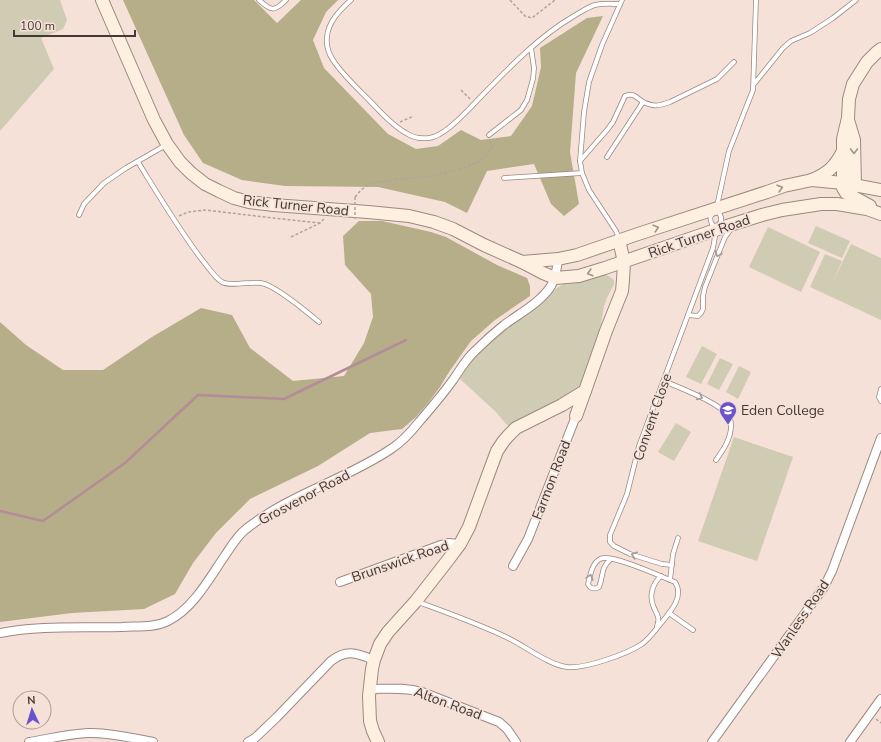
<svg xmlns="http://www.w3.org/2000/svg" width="881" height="742" font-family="'Nunito Sans',sans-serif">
<rect width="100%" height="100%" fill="#f5e1d7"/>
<g fill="#d0cbb3">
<polygon points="0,0 60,0 67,20 63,29 41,38 54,69 0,131"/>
<polygon points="816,226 850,241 842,258 808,243"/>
<polygon points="768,227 820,252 801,292 749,267"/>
<polygon points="851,244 881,258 881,320 810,287 825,254 842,261 831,286"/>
<polygon points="605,275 609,276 614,280 614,284 607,298 604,306 600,330 582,385 557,403 510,427 507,425 496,412 460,379 473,359 485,346 527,313 557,288 565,283 574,283 594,277"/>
<polygon points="702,346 717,354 701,384 686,377"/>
<polygon points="720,358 733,364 719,390 707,384"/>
<polygon points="739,366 751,372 738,399 726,392"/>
<polygon points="676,423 691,432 674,461 658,452"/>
<polygon points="734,437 793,457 757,561 698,541"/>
</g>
<g fill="#b6ae89">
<polygon points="123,0 254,0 277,23 301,0 338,0 326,12 313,40 324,68 388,134 416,149 438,146 461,130 481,140 511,136 532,106 541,67 540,48 587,18 603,16 576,73 570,152 579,204 564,216 551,204 534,164 487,171 467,213 445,202 378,187 285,186 242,180 203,163 184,135"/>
<polygon points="359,221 382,221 431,232 446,237 497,265 527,278 530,286 530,296 495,320 471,341 449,372 440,387 428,403 416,417 402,429 370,433 318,466 250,499 216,533 193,563 175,594 144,609 72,613 0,622 0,322 26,345 63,370 103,370 152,337 201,308 232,315 250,348 293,381 344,376 364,343 373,317 371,294 345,265 343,236"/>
</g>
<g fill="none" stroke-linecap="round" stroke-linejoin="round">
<polyline stroke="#b48c97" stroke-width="2.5" points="0,511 43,521 125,463 198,395 284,399 406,340"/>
<g stroke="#9b8980" stroke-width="5.5">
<g id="lane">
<path d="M259,0C271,11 274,12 286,0"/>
<path d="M351,0C340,10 328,22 327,37C326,45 329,54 333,60C342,74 356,87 368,99C379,110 391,125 406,133C412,137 421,139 429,138C444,136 462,116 472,106C503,74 536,38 574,16C581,12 588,7 595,5C603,3 612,4 620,4"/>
<polyline points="754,84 783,48 791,41 810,33 833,18 856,0"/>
<polyline points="489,135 521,110 527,100 533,79 534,68 531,48"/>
<path d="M607,157L643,102C654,107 659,106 670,102L717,79L734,62"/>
<path d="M580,161L607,130L613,122L625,96C633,92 637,98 643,102"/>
<path d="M138,162C159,196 179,230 203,261C209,268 214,277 222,282C231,287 250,281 261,283C275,285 307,312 319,322"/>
<polyline points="504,178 582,173"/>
<polyline points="717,206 729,151 753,90 756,0"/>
<path d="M717,210C721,215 723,219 719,225"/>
<path d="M712,213C709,219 710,223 715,228"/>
<polyline points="79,215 84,204 104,183 126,168 166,145"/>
<polyline points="619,238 616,231 589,190 582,173 580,161 584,112 589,82 602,45 622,0"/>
<polyline points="688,315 698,316 701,313 703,309 703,296 705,287 725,237 731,229"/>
<path d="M664,381C680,388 721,403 729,417C731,419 731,424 731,426C731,439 723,450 716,460"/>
<polyline points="881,389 879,397 881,401"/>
<polyline points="672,565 662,564 630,554 614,546 610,542 610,535 627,494 639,446 713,248 716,231"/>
<polyline points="670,580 673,554 678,538"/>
<path d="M418,602C448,613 479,624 508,638C525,646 549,665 567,667C585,669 627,654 642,644C650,638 656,629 662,622C672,610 684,596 675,582C662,577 611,553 600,559C592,563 590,576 588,584L590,587C593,589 596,589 599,587C604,575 600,568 611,559"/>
<polyline points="669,613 693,630"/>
<path d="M657,626C658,623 659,620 658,617C657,613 654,609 653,605C649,595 653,583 661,576"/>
</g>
</g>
<g stroke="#9b8980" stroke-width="10">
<g id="street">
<polyline points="513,566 528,539 576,416"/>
<polyline points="340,582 441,545 448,543 460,544"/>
<path d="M0,633C40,625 81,628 122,627C137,626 154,628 168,621C194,608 210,577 226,554C232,545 238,535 246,529C290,494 345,480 391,449C402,442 411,432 419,422C431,408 443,394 453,380C460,370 466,359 475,351C484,342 494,333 504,325C520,313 540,303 551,286C556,278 557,268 558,259"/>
<path d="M369,689C387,689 405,687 422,692L499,722L507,729L516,742"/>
<path d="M29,742C48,739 68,734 88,733C106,732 134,738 153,742"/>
<path d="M248,742L255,738L277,717L331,661C347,649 356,653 374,660"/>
<polyline points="712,742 824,587 832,571 881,438"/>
<polyline points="850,742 881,699"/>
</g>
</g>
<g stroke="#9b8980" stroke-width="14">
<g id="secondary">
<polyline points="102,0 154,120 167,144 180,162 191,173 205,184 219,191 234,198 249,202 274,205 368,212 409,216 434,222 453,229 484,245 522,262 543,273 555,278 579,276 605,268 727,226 762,215 782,210 821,204 837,204 867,209 881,214"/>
<polyline points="848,120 854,140 855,185 850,190"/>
<path d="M812,180C828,173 835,167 843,151"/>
<polyline points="870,206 846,193 843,188 843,139 848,118 849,99 853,84 867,62 876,53 881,49"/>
<polyline points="522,262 558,259 577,255 638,234 767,192 784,186 812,180 843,183 881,190"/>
<polyline points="576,416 585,391"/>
<polyline points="378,742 373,731 370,721 369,696 372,669 374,660 380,644 388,632 416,601 448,560 460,544 469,527 491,467 497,451 503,442 508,436 516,428 562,405 585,391 606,331 622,291 623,280 624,262 619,240"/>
</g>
</g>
<g stroke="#b2a39b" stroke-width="1.5" stroke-dasharray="3 2" stroke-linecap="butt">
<polyline points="510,0 525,16 532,18 555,0"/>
<polyline points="461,90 470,99"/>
<polyline points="400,122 414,116"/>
<polyline points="355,197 361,190 369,184 399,179 432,176 460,169 481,161 492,148 490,141"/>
<polyline points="179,216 188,212 205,210 282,219 320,223"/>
<polyline points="291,237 320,223 324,219"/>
<polyline points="876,719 881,723"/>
</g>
<use href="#lane" stroke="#fff" stroke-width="4"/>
<use href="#street" stroke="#fff" stroke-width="8"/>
<use href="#secondary" stroke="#fef0e0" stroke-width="12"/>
<polyline stroke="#b2a39b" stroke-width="1.5" stroke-dasharray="3 2" stroke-linecap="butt" points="355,197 355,219"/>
</g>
<defs><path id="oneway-chevron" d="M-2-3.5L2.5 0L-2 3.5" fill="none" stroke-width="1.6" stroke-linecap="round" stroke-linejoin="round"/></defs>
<g stroke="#a0958b">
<use href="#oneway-chevron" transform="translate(854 151) rotate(90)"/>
<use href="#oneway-chevron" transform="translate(780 188) rotate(-16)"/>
<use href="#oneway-chevron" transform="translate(656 228) rotate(-18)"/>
<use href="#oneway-chevron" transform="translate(590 273) rotate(164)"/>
</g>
<g stroke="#a09c9a">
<use href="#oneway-chevron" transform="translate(718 254) rotate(112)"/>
<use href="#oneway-chevron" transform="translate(700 397) rotate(24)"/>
<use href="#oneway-chevron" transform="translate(634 555) rotate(-161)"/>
<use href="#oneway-chevron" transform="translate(590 577) rotate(-73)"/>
</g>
<defs>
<g id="school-pin" transform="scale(0.9)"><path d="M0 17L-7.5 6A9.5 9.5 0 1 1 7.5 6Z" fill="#6a52cc" stroke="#f5e1d7"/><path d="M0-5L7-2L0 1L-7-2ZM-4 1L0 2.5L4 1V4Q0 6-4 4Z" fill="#fff"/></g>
</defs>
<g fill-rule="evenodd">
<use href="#school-pin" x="728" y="410"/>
</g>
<g text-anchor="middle" stroke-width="3.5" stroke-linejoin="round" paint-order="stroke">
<g font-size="14" fill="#413a36" stroke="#f5e1d7">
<text transform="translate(296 205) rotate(6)" y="5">Rick Turner Road</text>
<text transform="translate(699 236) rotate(-19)" y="5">Rick Turner Road</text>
<text transform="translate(652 417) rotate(-71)" y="5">Convent Close</text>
<text transform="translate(551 480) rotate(-69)" y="5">Farmon Road</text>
<text transform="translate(304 497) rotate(-28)" y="5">Grosvenor Road</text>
<text transform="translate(400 561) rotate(-19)" y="5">Brunswick Road</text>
<text transform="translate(800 619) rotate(-56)" y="5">Wanless Road</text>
<text transform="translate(448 703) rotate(20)" y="5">Alton Road</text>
</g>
<g font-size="14" fill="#413a36" stroke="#f5e1d7" text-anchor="start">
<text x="741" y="415">Eden College</text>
</g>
</g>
<g transform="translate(32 710) rotate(356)"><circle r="19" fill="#f5e1d7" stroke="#ad9e97"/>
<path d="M0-3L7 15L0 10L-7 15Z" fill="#6a52cc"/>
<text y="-6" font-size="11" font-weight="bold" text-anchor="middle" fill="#413a36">N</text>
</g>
<path d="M14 30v6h121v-6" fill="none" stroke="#413a36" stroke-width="2"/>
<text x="20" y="30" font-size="12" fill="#413a36" stroke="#f5e1d7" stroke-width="3" paint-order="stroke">100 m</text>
</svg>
